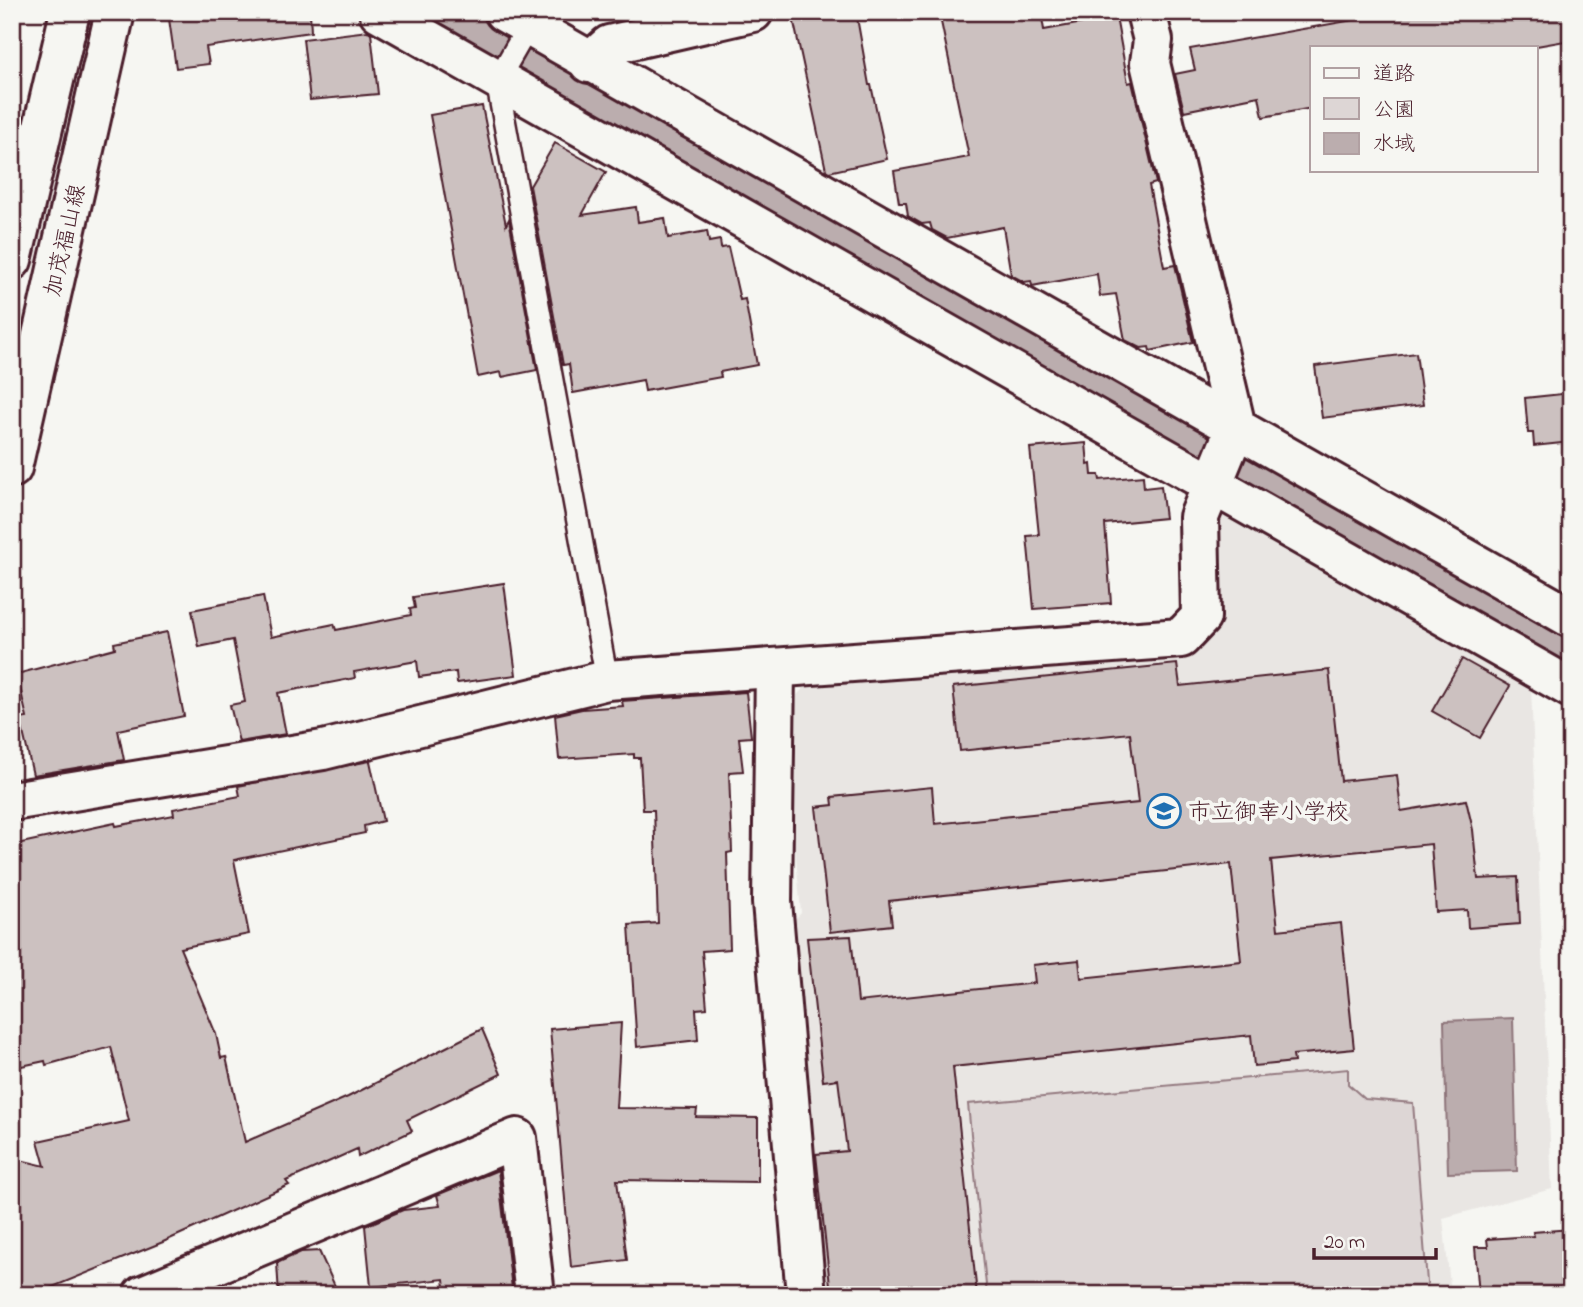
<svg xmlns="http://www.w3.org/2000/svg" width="1583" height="1307" font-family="'Indie Flower','Klee One',sans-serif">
<rect width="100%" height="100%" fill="#f6f6f2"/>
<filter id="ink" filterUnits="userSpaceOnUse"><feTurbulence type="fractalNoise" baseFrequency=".0143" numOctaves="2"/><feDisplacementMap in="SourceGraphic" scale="14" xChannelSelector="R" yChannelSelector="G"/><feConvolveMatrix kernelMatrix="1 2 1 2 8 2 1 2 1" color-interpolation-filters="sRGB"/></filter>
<g filter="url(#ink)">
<polygon fill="#e9e6e3" points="1217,512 1531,688 1552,1189 1443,1218 1451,1295 815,1295 786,928 801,913 783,709 805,687 1170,657 1217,632"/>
<polygon fill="#ddd6d5" stroke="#947a80" stroke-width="2" points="1348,1069 1348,1084 1365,1099 1413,1103 1428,1295 987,1295 968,1104"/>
<polygon fill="#bbadae" stroke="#8e747a" stroke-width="2" points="1513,1018 1517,1171 1448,1173 1444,1021"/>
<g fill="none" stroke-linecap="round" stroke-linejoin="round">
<polyline stroke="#bbadae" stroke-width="74" points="448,12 1571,659"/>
</g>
<g fill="#ccc1c0" stroke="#4a1f2b" stroke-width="2">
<polygon points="168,12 310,12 311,32 206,47 209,64 176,68"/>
<polygon points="824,12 856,12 869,85 871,85 887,159 829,172 826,170 793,18"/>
<polygon points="939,12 1041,12 1044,30 1116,17 1128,83 1132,82 1156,183 1149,185 1164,267 1175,265 1193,342 1150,351 1149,347 1141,348 1125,340 1116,294 1100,296 1097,274 1032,286 1031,281 1024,282 1011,275 1003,227 947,238 932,230 930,223 922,224 908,216 906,203 899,203 894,171 969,157"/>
<polygon points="1398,12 1571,12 1571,40 1531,47 1312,47 1312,108 1263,117 1259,96 1184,111 1175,74 1195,70 1190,49"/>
<polygon points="368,31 371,33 378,94 310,100 303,39"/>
<polygon points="482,106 506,225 509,219 537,370 502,377 501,372 478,377 430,115"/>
<polygon points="555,143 606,172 582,215 636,207 638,222 665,218 668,238 707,231 709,242 720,240 721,248 728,247 740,300 745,299 757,365 720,372 721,377 645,391 643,380 573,393 569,364 563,365 530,186"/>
<polygon points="1416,353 1423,405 1322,418 1315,366"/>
<polygon points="1571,393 1571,442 1534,446 1533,433 1528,433 1525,398"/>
<polygon points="1086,443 1088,465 1091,464 1092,475 1099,475 1100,480 1143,476 1144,488 1161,486 1165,518 1105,524 1111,603 1034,609 1027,536 1039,535 1030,448"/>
<polygon points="504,583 516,675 457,683 456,672 419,677 417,661 354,672 355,678 278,693 286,734 239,742 230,705 245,702 233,640 199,647 192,610 263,596 271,637 334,624 336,630 411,615 410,609 415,608 413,597"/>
<polygon points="167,632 184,716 118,730 124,760 33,775 20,719 27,718 17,674 115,648 114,643"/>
<polygon points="1462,659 1510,686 1480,738 1432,711"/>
<polygon points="1177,664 1180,686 1329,670 1341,781 1397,775 1401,811 1466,800 1473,830 1478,879 1518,877 1520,924 1468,928 1467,910 1436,912 1431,844 1271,860 1278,930 1341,923 1354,1049 1293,1055 1294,1062 1254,1066 1251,1035 953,1067 977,1295 831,1295 816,1154 847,1151 838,1079 823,1081 807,938 851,936 858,1002 1035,983 1033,965 1079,960 1081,978 1241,961 1231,864 889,901 892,925 830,932 816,807 833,805 832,797 932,787 935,824 1138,803 1130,733 960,751 953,687"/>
<polygon points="746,692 751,737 739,738 743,771 729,772 732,852 727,853 730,949 702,951 707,1008 696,1009 698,1040 637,1047 629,925 658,923 654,810 643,810 640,758 634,758 634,754 559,759 555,715 582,709 623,706 622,701"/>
<polygon points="370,761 383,821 364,826 365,833 234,860 249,934 180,948 216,1034 221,1058 226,1057 245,1142 348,1097 482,1029 501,1074 407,1120 412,1131 358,1157 357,1149 286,1181 289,1185 163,1242 33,1295 12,1295 12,1158 45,1166 38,1141 129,1121 111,1047 46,1065 45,1061 12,1068 12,845 115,823 116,826 174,815 173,809 240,796 238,786"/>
<polygon points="621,1023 616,1108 697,1109 696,1117 758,1118 758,1182 617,1180 627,1260 571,1267 550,1029"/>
<polygon points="498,1170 512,1289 446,1295 444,1279 371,1287 365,1226 403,1210 440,1206 437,1195"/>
<polygon points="1571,1229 1571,1295 1479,1295 1475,1247 1488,1247 1487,1239 1534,1236 1533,1232"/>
<polygon points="319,1251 339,1295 279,1295 277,1263 301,1252"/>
</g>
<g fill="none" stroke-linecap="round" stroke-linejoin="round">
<g stroke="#4a1f2b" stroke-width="26">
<polyline id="lane" points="528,27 497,81 607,680"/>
</g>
<g stroke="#4a1f2b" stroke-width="44">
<g id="street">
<polyline points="379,12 1571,688"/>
<polyline points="504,12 1571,618"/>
<polyline points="589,63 609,45 753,12"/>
<polyline points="775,668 772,902 806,1295"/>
<polyline points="12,801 323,750 607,680 1181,638 1201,617 1199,517 1236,427 1150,63 1153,40 1146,12"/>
<polyline points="143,1295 517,1138 535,1295"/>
</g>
</g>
<g stroke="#4a1f2b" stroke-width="44">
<g id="secondary">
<polyline points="12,260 70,12"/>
<polyline points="12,468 115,12"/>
</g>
</g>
<use href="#lane" stroke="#f6f6f2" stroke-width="21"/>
<use href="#street" stroke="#f6f6f2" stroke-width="38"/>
<use href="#secondary" stroke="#f6f6f2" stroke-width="38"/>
</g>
</g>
<defs>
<g id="school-ring" transform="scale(1.75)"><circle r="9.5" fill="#f6f6f2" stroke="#1f6fb2" stroke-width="1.5"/><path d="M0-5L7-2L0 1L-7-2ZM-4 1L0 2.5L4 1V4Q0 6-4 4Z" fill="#1f6fb2"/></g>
</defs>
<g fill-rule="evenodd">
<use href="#school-ring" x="1164" y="811"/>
</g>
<g text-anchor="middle" stroke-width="7" stroke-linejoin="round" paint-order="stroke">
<g font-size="23" fill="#4a1f2b" stroke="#f6f6f2">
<text transform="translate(64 240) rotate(-77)" y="8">加茂福山線</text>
</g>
<g font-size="23" fill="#4a1f2b" stroke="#f6f6f2" text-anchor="start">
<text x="1188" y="819">市立御幸小学校</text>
</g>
</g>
<rect width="1583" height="1307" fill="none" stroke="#f6f6f2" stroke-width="42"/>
<rect x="21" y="21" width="1541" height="1265" fill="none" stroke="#4a1f2b" stroke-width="2.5" filter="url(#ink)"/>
<rect x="1310" y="46" width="228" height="126" fill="#f6f6f2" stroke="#b1a0a2" stroke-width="2"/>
<rect x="1324" y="68" width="35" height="10" fill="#f6f6f2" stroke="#b1a0a2" stroke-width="2"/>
<text x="1373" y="80" font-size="21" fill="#4a1f2b">道路</text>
<rect x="1324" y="98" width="35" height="21" fill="#ddd6d5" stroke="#b1a0a2" stroke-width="2"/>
<text x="1373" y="116" font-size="21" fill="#4a1f2b">公園</text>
<rect x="1324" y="133" width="35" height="21" fill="#bbadae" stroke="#b1a0a2" stroke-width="2"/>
<text x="1373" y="150" font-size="21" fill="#4a1f2b">水域</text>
<path d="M1314 1248v10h122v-10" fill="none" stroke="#4a1f2b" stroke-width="3.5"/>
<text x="1324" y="1248" font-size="21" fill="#4a1f2b" stroke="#f6f6f2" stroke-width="5" paint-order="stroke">20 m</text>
</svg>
